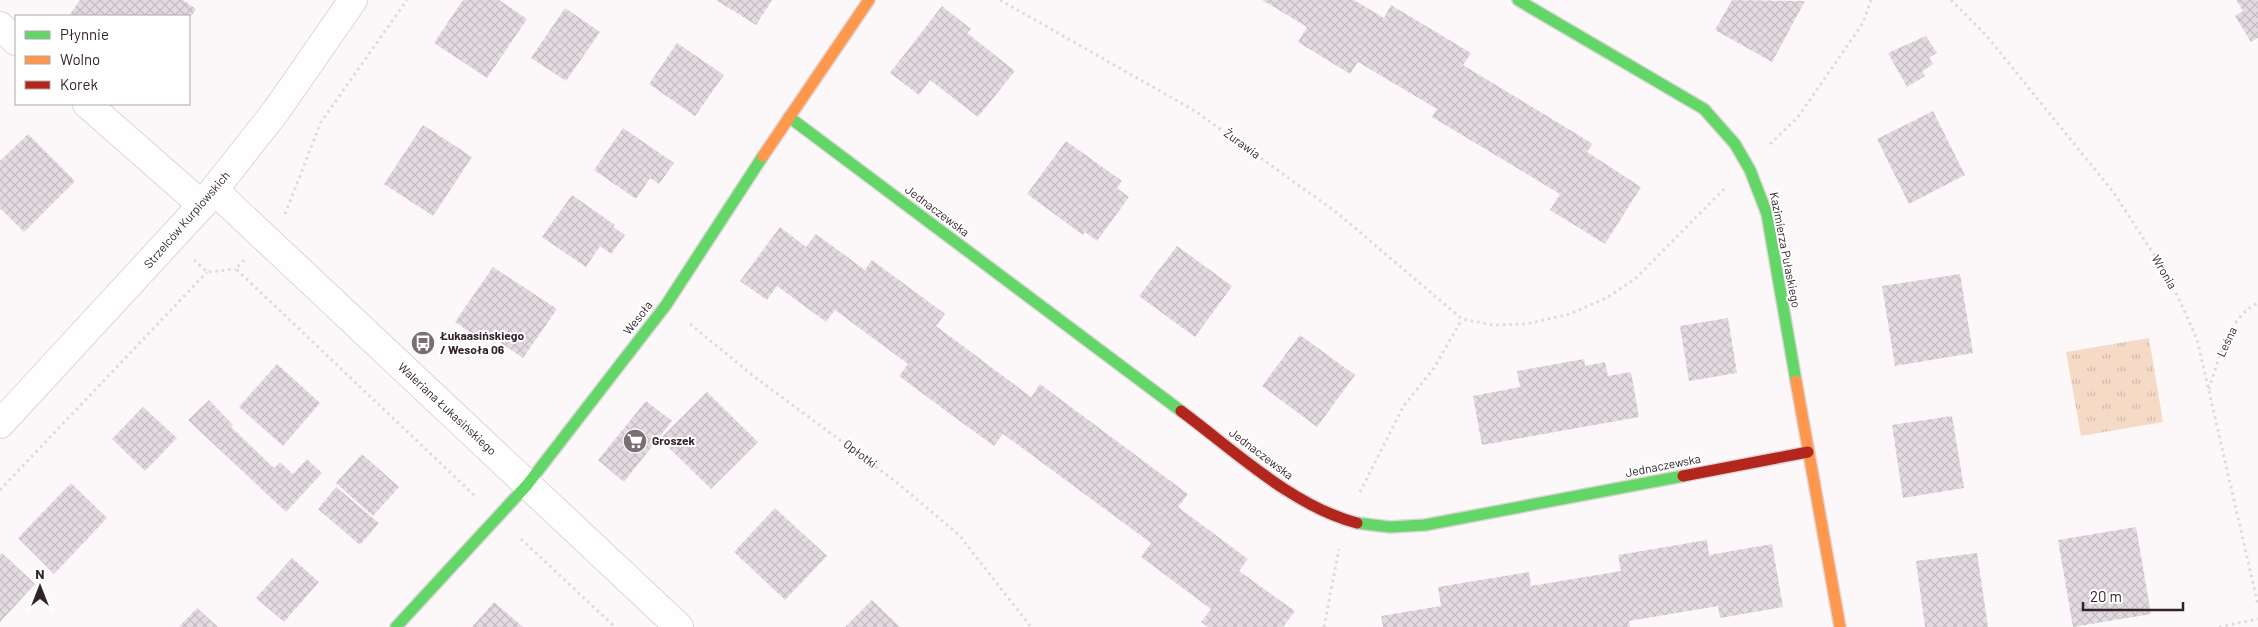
<svg xmlns="http://www.w3.org/2000/svg" width="2258" height="627" font-family="Barlow,sans-serif">
<defs>
<pattern id="park-tufts" width="24" height="20" patternUnits="userSpaceOnUse" patternTransform="scale(1.25)"><rect width="24" height="20" fill="#f5dac6"/><path d="M3 7l-1-3M5 7V3M7 7l1-3M15 17l-1-3M17 17v-4M19 17l1-3" fill="none" stroke="#d2bbaa"/></pattern>
<pattern id="building-cross-hatch" width="8" height="8" patternUnits="userSpaceOnUse" patternTransform="scale(1.25)"><rect width="8" height="8" fill="#e3dbe1"/><path d="M0 0l8 8M0 8l8-8" fill="none" stroke="#c3bcc1"/></pattern>
</defs>
<rect width="100%" height="100%" fill="#fcf8f9"/>
<polygon fill="url(#park-tufts)" points="2149,338 2163,422 2081,436 2066,352"/>
<g fill="url(#building-cross-hatch)">
<polygon points="80,0 183,0 196,9 189,19 189,16 73,16 70,14"/>
<polygon points="463,0 499,0 527,19 487,78 434,43"/>
<polygon points="716,0 772,0 756,25"/>
<polygon points="1262,0 1354,0 1384,18 1391,5 1471,53 1463,65 1593,144 1587,152 1641,187 1605,244 1550,210 1560,194 1432,117 1437,109 1358,62 1350,74 1298,42 1307,27"/>
<polygon points="1732,0 1805,1 1772,62 1715,30"/>
<polygon points="2236,0 2258,0 2258,38 2251,42 2235,16 2243,11"/>
<polygon points="942,6 971,29 967,33 1015,71 978,117 930,80 919,95 890,73"/>
<polygon points="565,8 600,32 566,81 531,58"/>
<polygon points="1926,36 1937,53 1929,58 1933,64 1922,72 1925,76 1907,87 1888,53"/>
<polygon points="677,43 724,75 695,116 649,84"/>
<polygon points="1933,111 1965,175 1909,204 1877,139"/>
<polygon points="423,125 472,157 433,216 384,184"/>
<polygon points="623,128 674,163 659,184 650,178 636,199 594,170"/>
<polygon points="28,134 75,181 24,232 0,208 0,161"/>
<polygon points="1066,141 1122,181 1117,188 1129,197 1097,241 1085,232 1083,235 1027,194"/>
<polygon points="572,195 615,225 613,227 625,235 611,254 600,246 586,267 542,237"/>
<polygon points="780,227 806,247 816,234 865,270 872,260 945,314 936,326 959,343 1031,397 1040,384 1188,494 1178,507 1248,559 1239,571 1295,611 1283,627 1208,627 1201,622 1211,609 1141,557 1151,543 1003,434 994,446 946,411 899,376 908,364 835,310 826,322 777,286 767,300 740,281"/>
<polygon points="1177,246 1232,286 1195,337 1139,296"/>
<polygon points="493,267 557,309 523,358 491,336 486,343 455,322"/>
<polygon points="1960,274 1973,353 1895,366 1882,286"/>
<polygon points="1728,318 1737,373 1689,381 1680,326"/>
<polygon points="1300,335 1355,375 1317,427 1262,386"/>
<polygon points="1584,359 1585,366 1605,362 1608,376 1631,372 1639,417 1482,445 1473,396 1520,387 1517,371"/>
<polygon points="277,364 320,403 283,446 239,407"/>
<polygon points="707,392 758,442 711,489 660,439"/>
<polygon points="209,400 233,425 231,427 274,468 280,462 293,474 307,459 322,473 286,512 188,420"/>
<polygon points="646,401 672,421 624,482 598,460"/>
<polygon points="143,407 177,438 145,471 112,439"/>
<polygon points="1952,416 1964,488 1903,498 1892,425"/>
<polygon points="362,454 399,487 373,516 336,483"/>
<polygon points="71,483 107,518 54,574 18,538"/>
<polygon points="336,487 379,523 360,545 318,509"/>
<polygon points="775,508 827,556 785,600 734,552"/>
<polygon points="2136,527 2151,614 2073,627 2058,540"/>
<polygon points="1707,540 1709,555 1772,544 1783,607 1720,618 1718,606 1629,621 1630,627 1383,627 1381,616 1441,606 1438,587 1529,572 1531,586 1621,571 1618,555"/>
<polygon points="2,553 35,584 0,622 0,555"/>
<polygon points="1977,553 1988,627 1925,627 1916,561"/>
<polygon points="292,558 319,582 284,622 256,598"/>
<polygon points="872,600 898,625 900,627 845,627"/>
<polygon points="494,602 521,625 523,627 472,627"/>
<polygon points="197,608 218,627 179,627"/>
</g>
<g fill="none" stroke-linecap="round" stroke-linejoin="round">
<g stroke="#ded5d7" stroke-width="30">
<g id="street">
<polyline points="0,26 16,41"/>
<polyline points="87,104 202,205"/>
<polyline points="214,190 679,627"/>
<polyline points="0,424 202,205 276,111 353,0"/>
</g>
</g>
<g stroke="#ded5d7" stroke-width="14">
<g id="fast">
<polyline points="1518,0 1704,109 1735,144 1750,170 1767,214 1796,381"/>
<polyline points="789,117 1181,411"/>
<polyline points="1357,523 1390,527 1425,525 1683,476"/>
<polyline points="396,627 527,485 666,305 763,156"/>
</g>
</g>
<g stroke="#ded5d7" stroke-width="14">
<g id="slow">
<polyline points="763,156 869,0"/>
<polyline points="1796,381 1840,627"/>
</g>
</g>
<g stroke="#ded5d7" stroke-width="14">
<g id="jam">
<path d="M1181,411C1235,451 1292,506 1357,523"/>
<polyline points="1683,476 1808,452"/>
</g>
</g>
<g stroke="#dddadb" stroke-width="3" stroke-dasharray="2.5 4" stroke-linecap="butt">
<polyline points="1000,0 1195,111 1336,212 1462,319 1493,325 1526,324 1570,314 1608,297 1635,279 1725,188"/>
<polyline points="1951,0 1985,34 2114,193 2158,261 2178,297 2197,339 2258,605"/>
<polyline points="1770,144 1798,117 1863,23 1871,0"/>
<polyline points="285,214 321,122 407,0"/>
<polyline points="194,260 207,272 236,269"/>
<polyline points="244,260 236,269 476,497"/>
<polyline points="690,324 756,378 895,481 959,535 1031,627"/>
<path d="M2209,389C2219,359 2228,317 2258,303"/>
<polyline points="0,490 207,272"/>
<polyline points="1360,492 1403,407 1434,368 1462,319"/>
<polyline points="521,539 615,627"/>
<polyline points="1324,627 1339,549"/>
<polyline points="2219,627 2258,619"/>
</g>
<use href="#street" stroke="#fffefe" stroke-width="28"/>
<use href="#fast" stroke="#63d668" stroke-width="11"/>
<use href="#slow" stroke="#ff974d" stroke-width="11"/>
<use href="#jam" stroke="#b3261e" stroke-width="11"/>
</g>
<defs>
<g id="bus-disc" transform="scale(1.25)"><circle r="9.5" fill="#796e70" stroke="#fff"/><path d="M-5-6H5V4H4V6H2V4H-2V6H-4V4H-5ZM-3.5-4V0h7V-4ZM-3.5 1.2v1.5H-2V1.2ZM2 1.2v1.5H3.5V1.2Z" fill="#fff"/></g>
<g id="supermarket-disc" transform="scale(1.25)"><circle r="9.5" fill="#796e70" stroke="#fff"/><path d="M-6-5.5h2.5l.6 2H6L4.5 2H-2.5L-4.4-4H-6ZM-1.5 3.2a1.3 1.3 0 1 0 .1 0ZM3 3.2a1.3 1.3 0 1 0 .1 0Z" fill="#fff"/></g>
</defs>
<g fill-rule="evenodd">
<use href="#bus-disc" x="423" y="343"/>
<use href="#supermarket-disc" x="635" y="441"/>
</g>
<g text-anchor="middle" stroke-width="4" stroke-linejoin="round" paint-order="stroke">
<g font-size="12" fill="#322327" stroke="#fff">
<text transform="translate(1242 144) rotate(36)" y="4">Żurawia</text>
<text transform="translate(937 211) rotate(37)" y="4">Jednaczewska</text>
<text transform="translate(187 220) rotate(-49)" y="4">Strzelców Kurpiowskich</text>
<text transform="translate(1785 250) rotate(79)" y="4">Kazimierza Pułaskiego</text>
<text transform="translate(2164 272) rotate(60)" y="4">Wronia</text>
<text transform="translate(638 318) rotate(-52)" y="4">Wesoła</text>
<text transform="translate(2227 342) rotate(-65)" y="4">Leśna</text>
<text transform="translate(447 409) rotate(43)" y="4">Waleriana Łukasińskiego</text>
<text transform="translate(860 454) rotate(37)" y="4">Opłotki</text>
<text transform="translate(1261 454) rotate(37)" y="4">Jednaczewska</text>
<text transform="translate(1663 466) rotate(-11)" y="4">Jednaczewska</text>
</g>
<g font-size="12" font-weight="bold" fill="#322327" stroke="#fff" text-anchor="start">
<text x="440" y="340">Łukaasińskiego<tspan x="440" dy="14">/ Wesoła 06</tspan></text>
<text x="652" y="445">Groszek</text>
</g>
</g>
<rect x="15" y="15" width="175" height="90" fill="#ffffff" stroke="#ada7a9"/>
<rect x="25" y="31" width="25" height="8" fill="#63d668" stroke="#ada7a9"/>
<text x="60" y="40" font-size="15" fill="#322327">Płynnie</text>
<rect x="25" y="56" width="25" height="8" fill="#ff974d" stroke="#ada7a9"/>
<text x="60" y="65" font-size="15" fill="#322327">Wolno</text>
<rect x="25" y="81" width="25" height="8" fill="#b3261e" stroke="#ada7a9"/>
<text x="60" y="90" font-size="15" fill="#322327">Korek</text>
<g transform="translate(40 587)" stroke="#ffffff" stroke-width="4" paint-order="stroke">
<path d="M0-4L9 19L0 12L-9 19Z" fill="#322327"/>
<text y="-8" font-size="14" font-weight="bold" text-anchor="middle" fill="#322327">N</text>
</g>
<path d="M2083 602v8h100v-8" fill="none" stroke="#322327" stroke-width="2.5"/>
<text x="2090" y="602" font-size="15" fill="#322327" stroke="#ffffff" stroke-width="4" paint-order="stroke">20 m</text>
</svg>
